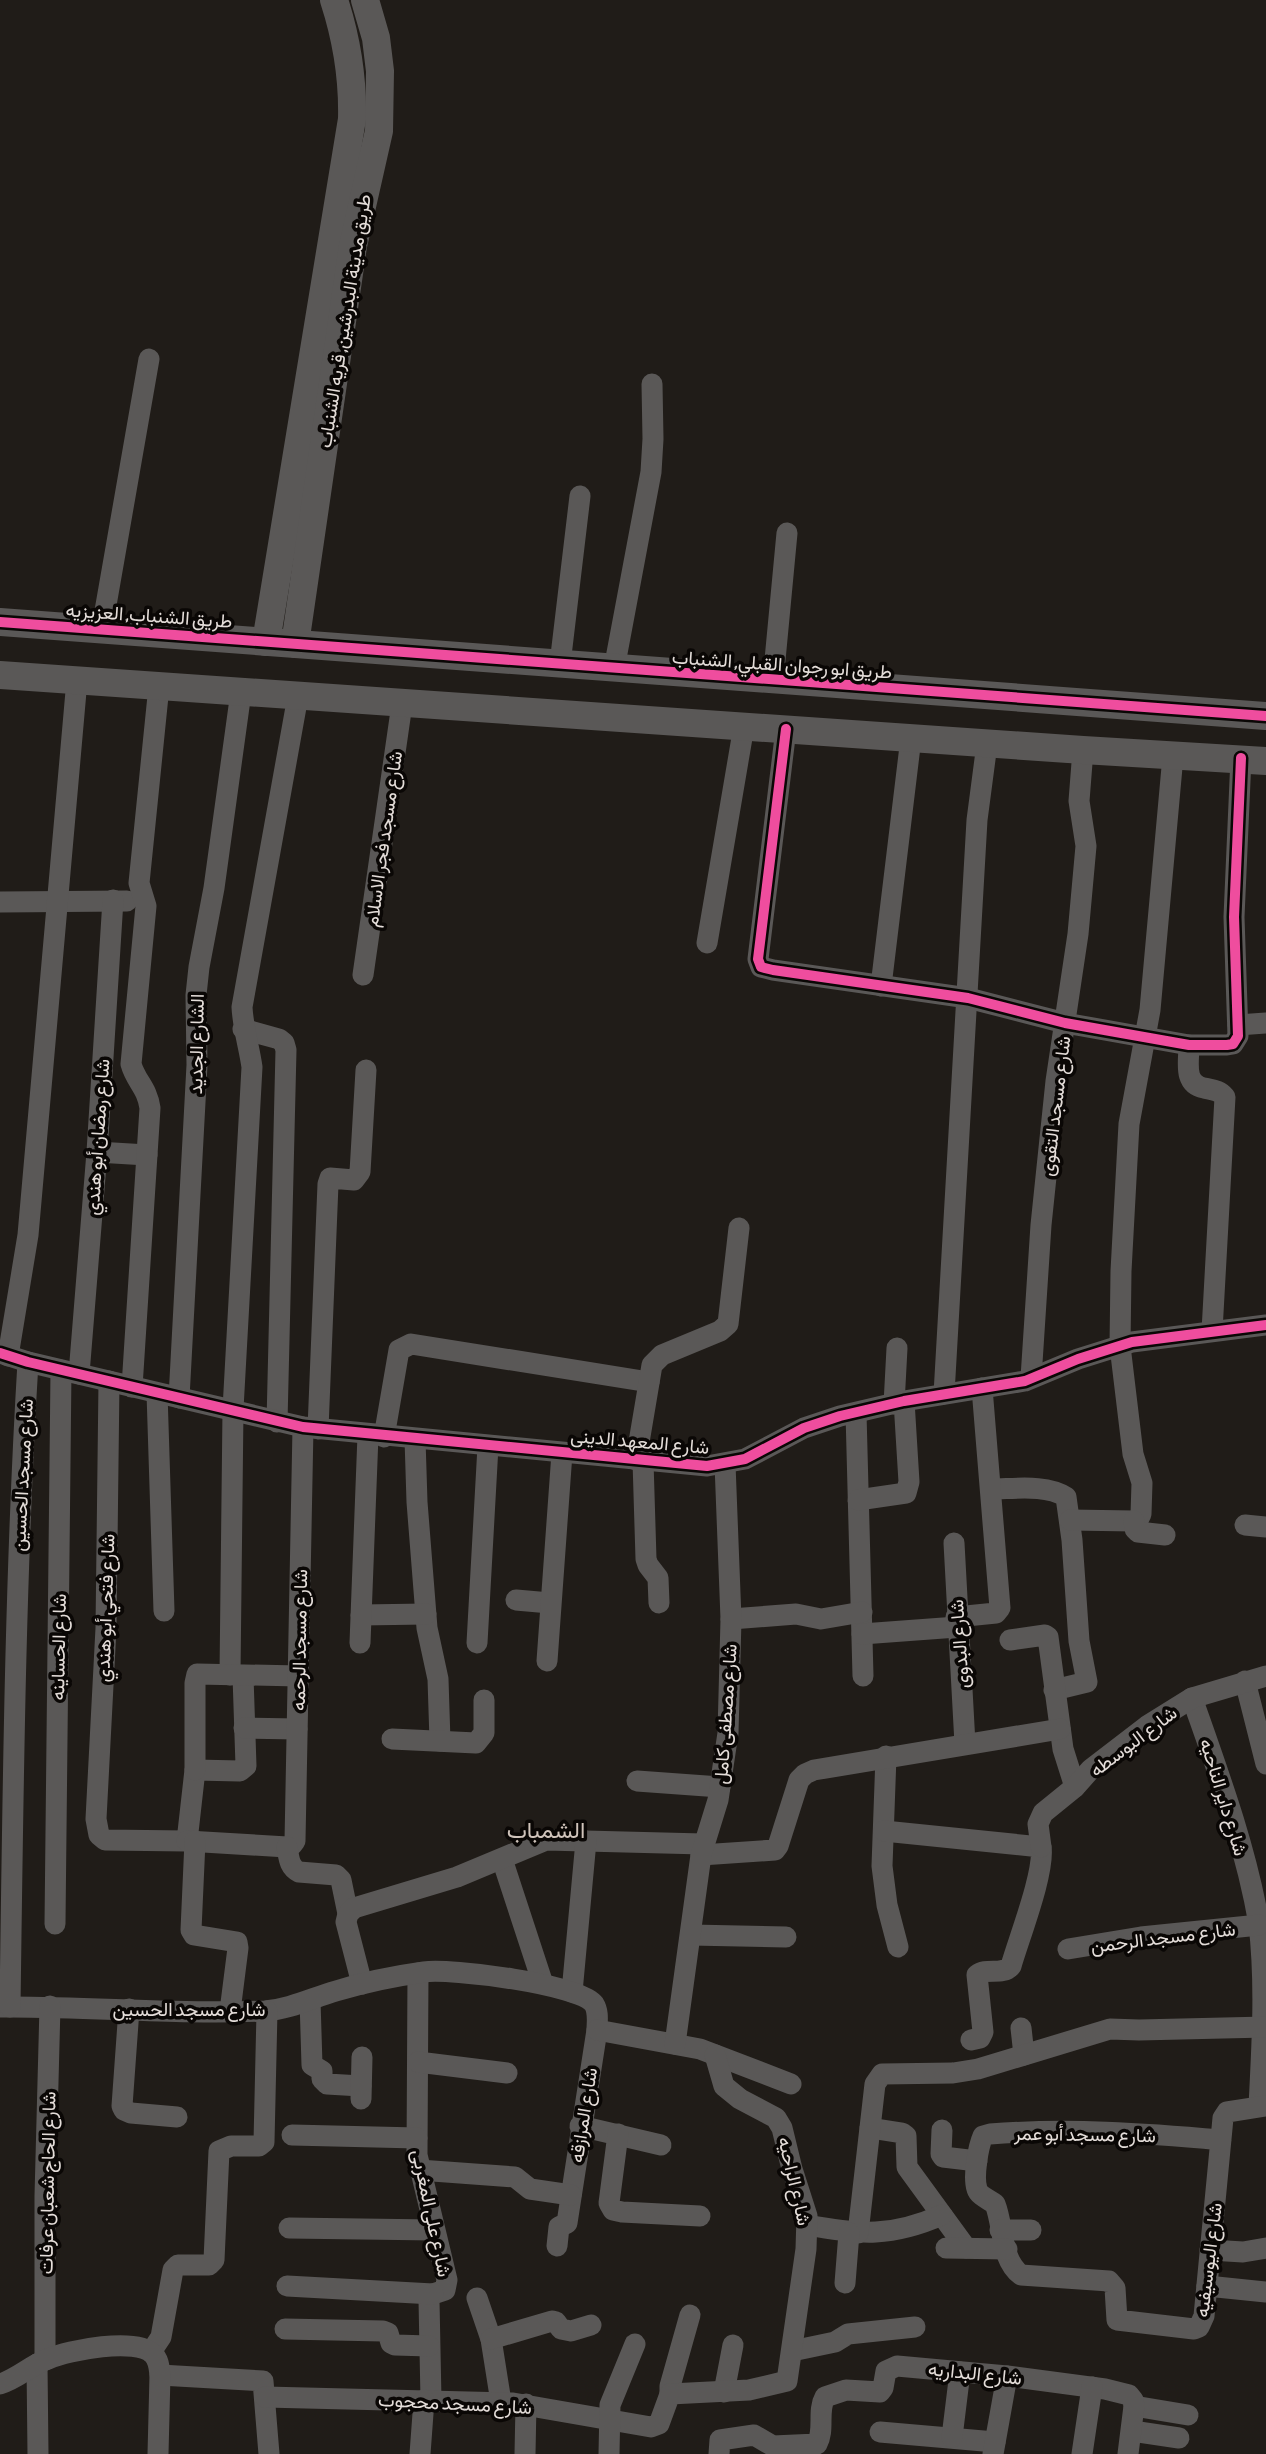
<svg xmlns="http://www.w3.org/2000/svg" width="1266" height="2454" font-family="'Asap Condensed',Vazirmatn,sans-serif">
<rect width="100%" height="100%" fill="#201c18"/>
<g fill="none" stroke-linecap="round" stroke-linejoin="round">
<g stroke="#5a5857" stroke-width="21">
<polyline points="102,628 149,359"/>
<polyline points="560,664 580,496"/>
<polyline points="614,669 651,472 653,439 652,384"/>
<polyline points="773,681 787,533"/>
<polyline points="786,729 758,959 761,967 773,970 968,998 1065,1023 1189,1045 1227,1045 1233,1044 1238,1036 1234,917 1241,758"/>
<polyline points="0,902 127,901"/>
<polyline points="707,943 744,726"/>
<polyline points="363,975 402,704"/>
<polyline points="881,986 911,738"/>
<polyline points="1238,1025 1266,1023"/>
<polyline points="243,1029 279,1039 284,1043 286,1050 277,1422"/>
<path d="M1189,1045C1189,1062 1183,1084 1204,1088C1213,1090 1219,1090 1225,1097L1212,1331"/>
<polyline points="97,1152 147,1155"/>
<polyline points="0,1353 28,1362 303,1427 707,1466 745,1459 804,1428 840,1416 904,1401 1025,1381 1078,1359 1132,1342 1266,1325"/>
<polyline points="8,1356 28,1235 77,680"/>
<polyline points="79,1374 97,1152 113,900"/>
<polyline points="1031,1378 1041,1225 1056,1081 1078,934 1086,846 1079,801 1083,750"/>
<polyline points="109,1381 106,1628 96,1819 99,1835 105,1840 187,1841 195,1770 240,1771 246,1766 243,1676"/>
<path d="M132,1387L150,1108C147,1087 136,1082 131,1064L146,906L139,883L159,686"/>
<polyline points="157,1393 164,1611"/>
<polyline points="944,1394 977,820 987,744"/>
<polyline points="179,1398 197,1065 196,995 199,967 214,888 241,692"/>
<polyline points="894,1404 897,1348"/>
<polyline points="856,1413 863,1676"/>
<polyline points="318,1429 328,1184 330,1178 354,1180 360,1172 366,1070"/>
<polyline points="384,1437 399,1350 411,1344 649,1382"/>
<polyline points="415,1439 417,1502 427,1628 438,1679 440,1741"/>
<polyline points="636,1460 652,1365 662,1355 720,1331 728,1324 739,1228"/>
<polyline points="643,1461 646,1559 648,1565 658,1578 659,1603"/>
<path d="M991,1489C1014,1489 1046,1484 1066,1497L1072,1540L1079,1641L1087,1682L1054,1690"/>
<polyline points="858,1500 906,1493 909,1482 904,1401"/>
<polyline points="1070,1520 1134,1521 1138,1520 1141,1514 1142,1483 1133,1454 1120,1346 1121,1271 1129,1124 1150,1010 1173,756"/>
<polyline points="1134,1521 1135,1529 1138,1532 1165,1535"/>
<polyline points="1245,1525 1266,1527"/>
<polyline points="954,1543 965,1744"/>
<polyline points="516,1600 550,1603"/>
<polyline points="361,1615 426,1614"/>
<polyline points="956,1617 996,1613 1000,1608 982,1388"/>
<polyline points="731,1619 796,1614 821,1619 862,1612"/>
<polyline points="862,1634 957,1627"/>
<polyline points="1010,1640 1045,1635 1048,1637 1063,1749 1075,1787"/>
<polyline points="360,1643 368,1435"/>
<polyline points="477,1643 488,1446"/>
<polyline points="547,1661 562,1453"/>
<path d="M230,1675L233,1409L252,1067C249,1046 243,1028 242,1007L298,696"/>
<polyline points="1245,1681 1266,1764"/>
<path d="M1192,1698C1218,1772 1246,1847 1259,1924C1266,1985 1262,2046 1259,2106"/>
<polyline points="244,1728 297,1729"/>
<polyline points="392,1739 476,1743 484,1733 484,1700"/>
<polyline points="886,1756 882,1866 887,1905 898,1947"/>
<polyline points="195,1770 195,1683 197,1674 299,1676"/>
<polyline points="637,1781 720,1787"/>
<path d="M884,1831L1041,1847C1045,1872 1019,1938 1011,1966C1002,1976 987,1967 977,1975L983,2032L980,2038L971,2040"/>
<polyline points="187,1841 287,1847"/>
<polyline points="195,1841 191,1930 194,1935 237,1942 238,1948 230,2011"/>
<polyline points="287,1847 292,1845 295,1841 303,1427"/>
<path d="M287,1847C289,1858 289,1867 299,1872L336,1875L341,1880L348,1914"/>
<polyline points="1041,1847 1038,1824 1043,1813 1075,1787 1091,1769 1147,1726 1192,1698 1266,1676"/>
<polyline points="701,1855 775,1850 778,1846 799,1780 805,1774 814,1770 1060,1729"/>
<polyline points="502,1859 543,1984"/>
<polyline points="55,1924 61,1370"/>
<polyline points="691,1935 786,1937"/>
<polyline points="1068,1949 1141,1937 1259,1925"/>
<polyline points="418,1973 417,2155 447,2280 445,2290 433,2294 429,2300 431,2400"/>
<polyline points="362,1984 346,1922 348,1914 354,1908 457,1877 546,1840 703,1844"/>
<polyline points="572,1992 586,1841"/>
<polyline points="310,2000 312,2065 322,2071 322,2079 327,2084 361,2086"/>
<path d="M0,2007C88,2006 177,2015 265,2011C290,2009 312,1998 336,1991C365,1982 395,1976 424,1972C450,1968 579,1984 594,2004C599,2012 597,2022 597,2030L567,2223L559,2227L557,2246"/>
<path d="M10,2007C13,1792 15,1577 28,1362"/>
<polyline points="129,2009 122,2106 124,2110 131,2113 177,2117"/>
<polyline points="1021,2028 1024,2055"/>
<polyline points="597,2030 700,2049 791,2084"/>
<polyline points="675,2044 701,1855 718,1800 728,1733 731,1619 725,1464"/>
<polyline points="418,2062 507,2073"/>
<polyline points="361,2099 362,2057"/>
<polyline points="580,2126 661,2145"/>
<polyline points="870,2128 902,2133 906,2136 907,2167 966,2248"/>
<polyline points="942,2130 941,2154 943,2157 977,2161"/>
<polyline points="618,2134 609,2203 613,2210 622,2212 700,2216"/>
<polyline points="292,2135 417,2138"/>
<path d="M1221,2140C1144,2133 1068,2128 990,2134L983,2136C978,2147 973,2177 977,2189C979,2196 990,2200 995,2204C1004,2226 1000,2259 1021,2275L1109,2281L1115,2288L1117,2320L1194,2329L1199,2327L1204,2316L1223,2118L1227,2112L1266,2106"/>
<polyline points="419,2170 515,2177 530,2189 571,2195"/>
<path d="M808,2225C860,2235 892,2237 942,2215"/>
<polyline points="289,2228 434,2230"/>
<polyline points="1000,2230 1031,2230"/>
<polyline points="858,2233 875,2084 882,2074 953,2073 978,2069 1110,2029 1139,2030 1266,2027"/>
<polyline points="946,2248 1007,2249"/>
<polyline points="1210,2250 1243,2252 1266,2248"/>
<polyline points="845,2283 849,2233"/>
<polyline points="287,2286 433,2294"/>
<polyline points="1207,2286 1266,2292"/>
<polyline points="477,2298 491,2339 501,2402"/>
<polyline points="285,2329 383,2331 388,2333 391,2343 395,2345 429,2346"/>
<polyline points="491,2339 552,2321 556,2322 561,2329 571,2331 591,2325"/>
<polyline points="792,2351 835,2342 848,2334 915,2327"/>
<polyline points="151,2352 161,2337 173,2270 178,2265 209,2265 214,2260 219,2151 231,2146 259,2146 264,2142 267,2011"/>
<polyline points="45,2360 45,2196 50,2006"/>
<polyline points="37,2364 38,2454"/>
<polyline points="160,2375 263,2381 269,2454"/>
<path d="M0,2384C17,2379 31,2365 48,2359C69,2350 136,2337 153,2354C159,2360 159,2367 160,2375L158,2454"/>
<polyline points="724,2392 733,2345"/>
<polyline points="670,2394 670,2386 690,2315"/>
<polyline points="265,2397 513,2403 651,2427 659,2424 670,2394 749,2390 787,2381 806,2249 807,2216 792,2169 782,2128 776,2118 740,2099 724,2086 715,2055"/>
<polyline points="1134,2406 1188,2415"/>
<polyline points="1132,2431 1179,2438"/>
<polyline points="880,2432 995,2442"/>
<polyline points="952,2437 960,2372"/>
<polyline points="420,2454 424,2400"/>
<polyline points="525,2454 526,2404"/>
<polyline points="609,2454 610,2405 635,2344"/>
<path d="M719,2454L720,2440L754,2435L773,2446L817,2444C825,2430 817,2411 825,2397L846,2390L880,2392L883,2388L886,2371L897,2366L1007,2376L1105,2389L1129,2395L1133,2400L1134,2406L1128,2454"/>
<polyline points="993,2454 1007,2376"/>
<polyline points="1082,2454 1092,2387"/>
</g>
<g stroke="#5a5857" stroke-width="28">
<polyline points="0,622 1266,716"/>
<path d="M266,642L352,119C353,77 347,40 334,0"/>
<polyline points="295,644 353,246 379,131 380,71 376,38 365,0"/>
<polyline points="0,675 1083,750 1266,761"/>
</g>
<g stroke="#0a0705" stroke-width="15">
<g id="cycleway">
<polyline points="0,622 1266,716"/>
<polyline points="786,729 758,959 761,967 773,970 968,998 1065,1023 1189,1045 1227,1045 1233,1044 1238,1036 1234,917 1241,758"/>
<polyline points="0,1353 28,1362 303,1427 707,1466 745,1459 804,1428 840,1416 904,1401 1025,1381 1078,1359 1132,1342 1266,1325"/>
</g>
</g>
<use href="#cycleway" stroke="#ef4d9e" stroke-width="10"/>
</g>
<g text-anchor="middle" stroke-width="7" stroke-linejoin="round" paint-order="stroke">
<g font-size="19" fill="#e4ddd9" stroke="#0a0705">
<text transform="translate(344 321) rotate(-81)" y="7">طريق مدينة البدرشين, قريه الشنباب</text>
<text transform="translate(149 615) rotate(4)" y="7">طريق الشنباب, العزيزيه</text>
<text transform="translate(782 664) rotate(4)" y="7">طريق ابو رجوان القبلي, الشنباب</text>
<text transform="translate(383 839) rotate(-82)" y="7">شارع مسجد فجر الاسلام</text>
<text transform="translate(196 1044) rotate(-89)" y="7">الشارع الجديد</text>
<text transform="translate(1055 1106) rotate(-83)" y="7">شارع مسجد التقوى</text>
<text transform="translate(97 1137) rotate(-86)" y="7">شارع رمضان أبو هندي</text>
<text transform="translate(640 1441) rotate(5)" y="7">شارع المعهد الدينى</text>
<text transform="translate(22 1475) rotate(-87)" y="7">شارع مسجد الحسين</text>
<text transform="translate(105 1608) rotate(-88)" y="7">شارع فتحي أبو هندي</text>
<text transform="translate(299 1640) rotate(-89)" y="7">شارع مسجد الرحمه</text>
<text transform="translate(959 1644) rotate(-94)" y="7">شارع البدوى</text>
<text transform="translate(58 1647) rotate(-89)" y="7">شارع الحساينه</text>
<text transform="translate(725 1714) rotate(-86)" y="7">شارع مصطفى كامل</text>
<text transform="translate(1133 1741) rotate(-37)" y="7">شارع البوسطه</text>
<text transform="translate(1224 1797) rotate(73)" y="7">شارع داير الناحيه</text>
<text transform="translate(1163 1937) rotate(-7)" y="7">شارع مسجد الرحمن</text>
<text x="189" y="2016">شارع مسجد الحسين</text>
<text transform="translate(583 2115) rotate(-81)" y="7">شارع المرازقه</text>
<text transform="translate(1085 2134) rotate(1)" y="7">شارع مسجد أبو عمر</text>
<text transform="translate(795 2181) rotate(77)" y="7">شارع الراحيه</text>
<text transform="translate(47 2183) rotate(-89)" y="7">شارع الحاج شعبان عرفات</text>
<text transform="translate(432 2213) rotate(78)" y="7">شارع على المغربى</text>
<text transform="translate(1208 2260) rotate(-83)" y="7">شارع اليوسيفيه</text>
<text transform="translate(975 2373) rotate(6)" y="7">شارع البداريه</text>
<text transform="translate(455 2403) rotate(3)" y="7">شارع مسجد محجوب</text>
</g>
<g font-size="23" fill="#d0c4bb" stroke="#0a0705">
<text x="546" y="1838">الشمباب</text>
</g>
</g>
</svg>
